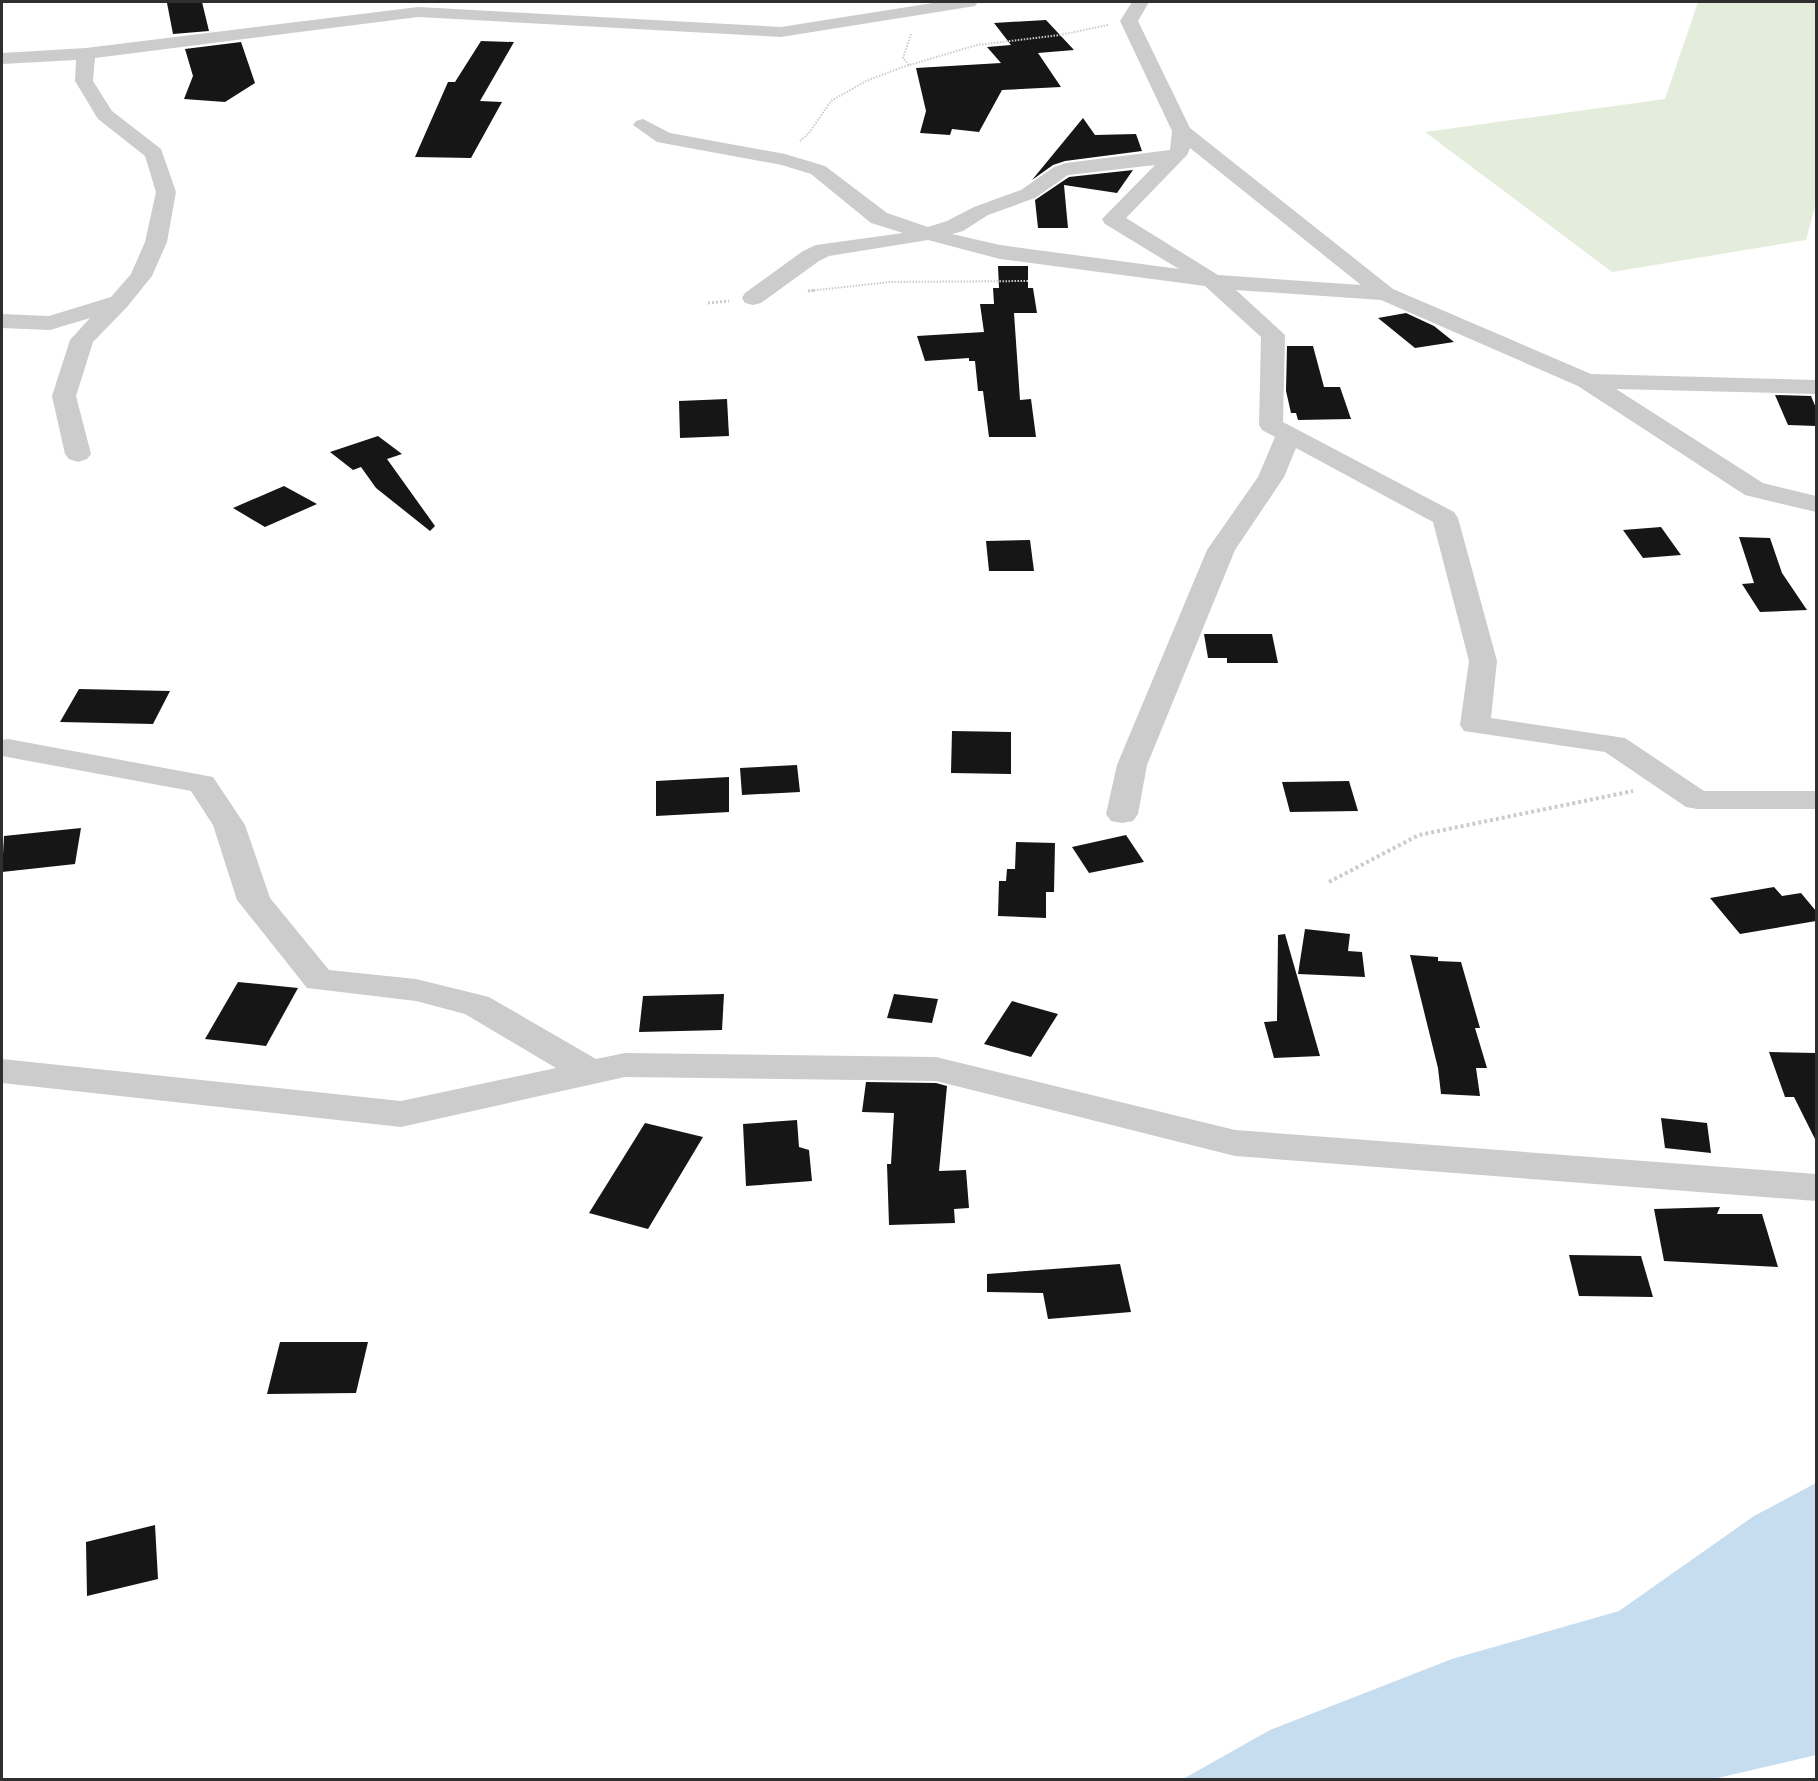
<svg xmlns="http://www.w3.org/2000/svg" width="1818" height="1781" font-family="Inter,sans-serif">
<rect width="100%" height="100%" fill="#fff"/>
<polygon fill="#e4eddb" points="1698,2 1816,2 1816,203 1806,240 1612,272 1425,132 1665,99"/>
<polygon fill="#c6dcef" points="1816,1483 1816,1755 1709,1780 1183,1779 1270,1730 1452,1659 1619,1611 1754,1516"/>
<g fill="#161616">
<polygon points="202,2 209,31 173,34 167,3"/>
<polygon points="1046,20 1074,50 1038,53 1061,87 1002,90 979,132 952,129 950,135 920,133 926,111 916,68 1001,63 987,47 1011,45 994,23"/>
<polygon points="481,41 514,42 480,101 502,102 471,158 415,157 448,82 455,82"/>
<polygon points="241,42 255,83 225,102 184,99 193,76 185,49"/>
<polygon points="1083,118 1095,135 1136,134 1142,151 1065,161 1053,165 1032,180"/>
<polygon points="1133,170 1117,193 1064,185 1068,228 1038,228 1035,200 1069,177"/>
<polygon points="998,266 1028,266 1028,288 1033,288 1037,313 1014,313 1020,400 1031,399 1036,437 989,437 983,391 978,391 975,361 969,361 969,358 925,361 917,336 984,332 980,304 994,304 993,288 999,288"/>
<polygon points="1406,313 1434,326 1454,342 1415,348 1378,318"/>
<polygon points="1287,346 1313,346 1324,387 1340,387 1351,419 1298,420 1296,413 1291,413 1286,391"/>
<polygon points="1775,395 1811,396 1816,408 1816,426 1788,425"/>
<polygon points="727,399 729,436 680,438 679,401"/>
<polygon points="378,436 402,454 387,459 435,526 430,531 376,488 361,467 353,470 330,452"/>
<polygon points="284,486 317,504 265,527 233,508"/>
<polygon points="1661,527 1681,555 1643,558 1623,530"/>
<polygon points="1739,537 1770,538 1782,573 1807,610 1760,612 1742,584 1754,583"/>
<polygon points="1030,540 1034,571 989,571 986,541"/>
<polygon points="1204,634 1272,634 1278,663 1227,663 1227,658 1208,658"/>
<polygon points="79,689 170,691 153,724 60,722"/>
<polygon points="952,731 1011,732 1011,774 951,773"/>
<polygon points="797,765 800,792 742,795 740,768"/>
<polygon points="729,777 729,812 656,816 656,781"/>
<polygon points="1349,781 1358,811 1290,812 1282,782"/>
<polygon points="81,828 75,864 2,872 4,836"/>
<polygon points="1126,835 1144,862 1089,873 1072,847"/>
<polygon points="1016,842 1055,843 1054,892 1046,892 1046,918 998,916 999,881 1006,881 1007,869 1015,869"/>
<polygon points="1774,887 1782,896 1801,893 1816,911 1816,921 1740,934 1710,898"/>
<polygon points="1305,929 1350,934 1348,951 1362,952 1365,977 1298,974"/>
<polygon points="1285,934 1320,1056 1274,1058 1264,1022 1277,1021 1278,935"/>
<polygon points="1410,955 1438,957 1438,961 1461,962 1480,1028 1475,1028 1487,1068 1476,1068 1480,1096 1441,1094 1438,1068"/>
<polygon points="238,982 298,988 266,1046 205,1039"/>
<polygon points="724,994 722,1030 639,1032 643,996"/>
<polygon points="894,994 938,999 932,1023 887,1018"/>
<polygon points="1012,1001 1058,1014 1031,1057 984,1044"/>
<polygon points="1769,1052 1816,1053 1816,1141 1794,1097 1785,1097"/>
<polygon points="866,1082 936,1083 947,1086 939,1171 966,1170 969,1208 954,1209 955,1223 889,1225 887,1164 891,1164 894,1113 862,1112"/>
<polygon points="1661,1118 1707,1123 1711,1153 1665,1148"/>
<polygon points="797,1120 799,1147 809,1150 812,1181 746,1186 743,1124"/>
<polygon points="645,1123 703,1137 648,1229 589,1213"/>
<polygon points="1720,1207 1717,1214 1762,1214 1778,1267 1664,1261 1654,1209"/>
<polygon points="1569,1255 1641,1256 1653,1297 1579,1296"/>
<polygon points="1120,1264 1131,1312 1048,1319 1043,1293 987,1292 987,1274"/>
<polygon points="280,1342 368,1342 356,1393 267,1394"/>
<polygon points="155,1525 158,1579 87,1596 86,1542"/>
</g>
<g fill="none" stroke-linecap="round" stroke-linejoin="round">
<g stroke="#ccc" stroke-width="2" stroke-dasharray="1.5 1.5" stroke-linecap="butt">
<polyline points="909,65 903,58 911,34"/>
<polyline points="800,141 809,133 831,101 866,81 903,67 977,45 1060,35 1108,25"/>
<polyline points="808,291 890,282 1028,281"/>
</g>
<g stroke="#ccc" stroke-width="3" stroke-dasharray="2 2" stroke-linecap="butt">
<polyline points="808,291 815,290"/>
<polyline points="708,303 729,301"/>
</g>
<polyline stroke="#ccc" stroke-width="4" stroke-dasharray="3 3" stroke-linecap="butt" points="1329,882 1419,835 1633,791"/>
<g fill="#ccc" fill-rule="evenodd">
<polygon points="939,2 978,2 975,6 969,7 781,37 418,17 95,58 93,81 112,111 161,149 176,192 167,242 152,276 127,307 93,342 76,396 91,454 87,459 78,462 69,459 65,454 52,396 70,340 90,318 50,330 2,328 2,314 49,316 111,297 131,274 145,242 156,192 145,156 98,119 75,81 76,60 2,64 2,53 86,48 418,7 781,27"/>
<path d="M1132,2H1149L1138,21L1190,128L1393,289L1591,374L1816,380V394L1616,389L1763,483L1816,496V512L1745,495L1578,386L1381,300L1236,290L1285,335L1283,422L1454,512L1458,518L1497,661L1491,718L1625,738L1704,791H1816V809H1697L1686,807L1605,752L1464,731L1460,725L1469,661L1433,522L1296,448L1284,477L1235,550L1147,765L1138,814L1133,821L1122,823L1111,821L1106,814L1117,765L1207,550L1258,477L1275,437L1262,430L1259,425L1261,337L1205,286L1000,259L928,240L829,256L819,261L761,303L753,305L745,303L742,298L745,293L803,251L816,245L903,233L871,223L811,174L782,165L657,142L633,125L636,121L643,119L670,133L785,154L825,166L887,213L928,227L947,221L974,207L1021,190L1054,167L1066,163L1170,150L1172,131L1120,21ZM1190,148L1361,285L1218,275L1126,218L1187,155ZM1155,165L1102,219L1105,224L1179,269L1000,245L952,234L963,231L988,215L1035,198L1068,175Z"/>
<polygon points="8,739 213,777 245,825 270,898 329,970 416,979 489,997 596,1059 625,1053 936,1057 1235,1130 1816,1174 1816,1201 1235,1156 936,1081 625,1077 401,1127 2,1083 2,1059 401,1101 556,1068 465,1014 416,1001 307,988 237,900 213,825 191,791 2,756 2,740"/>
</g>
</g>
<rect width="1818" height="1781" fill="none" stroke="#2f2f2f" stroke-width="6"/>
</svg>
